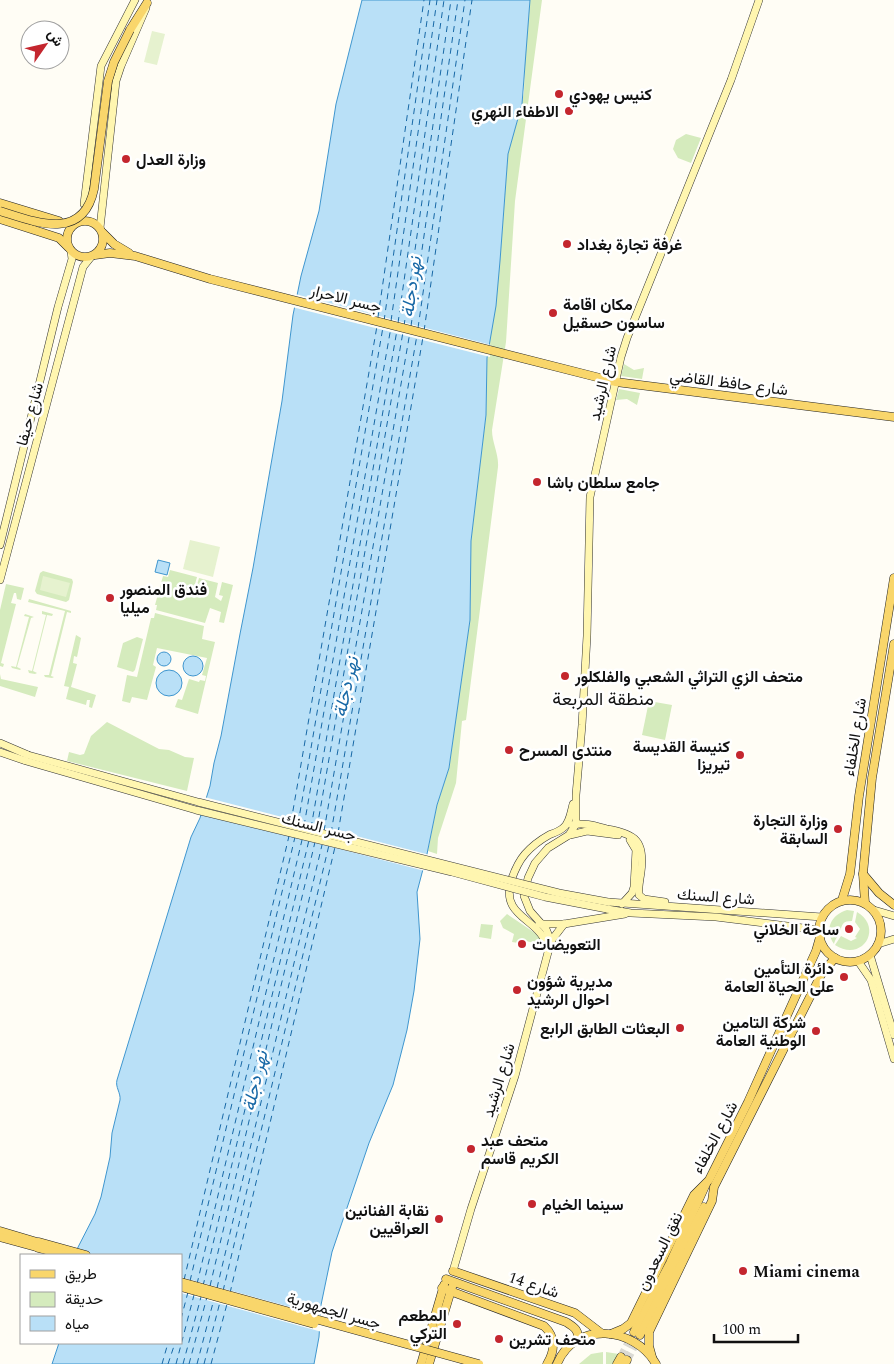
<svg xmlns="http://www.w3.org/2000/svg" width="894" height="1364" font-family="Spectral,Vazirmatn,serif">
<rect width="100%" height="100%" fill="#fffdf5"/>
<g fill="#d5ebbd">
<path d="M530,0H542L515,201L506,342L492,430C492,443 499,454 498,467L466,720L462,721L456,783L438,838L437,854L428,851L437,805L449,768L470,620L471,541L486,415L487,358L500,261L508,154L514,128L519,118L524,92L525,54Z"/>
<polygon points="686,134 701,138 691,163 678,158 673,149 676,140"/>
<polygon points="624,364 634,370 644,368 642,379 621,376"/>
<polygon points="619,389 640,393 637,405 627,399 616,400"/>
<polygon points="170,570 197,577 192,595 194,596 199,578 218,583 215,597 221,601 223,596 219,595 222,582 233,585 224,623 219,622 221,612 210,608 205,623 156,610 157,605 155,605 163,576 168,577"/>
<polygon points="43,571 72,579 73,582 69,600 66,602 37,594 35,591 40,573"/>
<polygon points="6,584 24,588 21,600 17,599 16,593 14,593 11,603 16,604 1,663 4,664 3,667 0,666 0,610"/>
<polygon points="29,599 71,611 71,613 67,612 51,676 54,677 52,678 45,677 44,675 49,675 65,611 28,602"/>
<polygon points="42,611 53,614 52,616 47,615 33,671 37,673 35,674 29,673 28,670 32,671 46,615 42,614"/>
<polygon points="155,613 204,626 202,639 215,642 198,714 175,707 178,699 182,700 189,679 199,682 200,680 205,681 206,676 202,675 207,658 157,648 153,665 156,667 147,700 132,697 130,703 122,701 127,675 137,677 151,618 154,618"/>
<polygon points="25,614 34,617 31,618 17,667 21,669 20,670 12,668 11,666 16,667 29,617 24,616"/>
<polygon points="76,635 81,638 77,657 74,656 73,663 77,664 71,687 96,695 92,708 89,707 90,700 87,700 86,705 66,699 69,687 64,686"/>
<polygon points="137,637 143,639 135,670 133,672 117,667 123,643"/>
<polygon points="0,674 1,679 38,687 35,697 0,686"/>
<polygon points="649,701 672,705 665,740 642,735"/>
<polygon points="107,722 159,749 169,750 185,757 194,758 187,791 67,761 69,752 80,755 84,754 91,736"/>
<path d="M847,910L854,911L852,921C843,921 842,924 840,932C839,935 835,939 834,944C824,929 831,915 847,910Z"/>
<path d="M857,912C884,928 862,963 835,945L841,936L851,941L857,938L855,937L860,929L855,922Z"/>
<polygon points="507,914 535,933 543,942 542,945 526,941 525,944 512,942 514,934 503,928 500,921"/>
<polygon points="481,924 493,925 491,939 479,937"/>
<polygon points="603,1352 603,1364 579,1364 591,1354"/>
<polygon points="606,1352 619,1354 614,1364 606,1364"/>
</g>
<g fill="#e6f2cf">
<polygon points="152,31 165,34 157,65 144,62"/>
<polygon points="190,540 220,547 213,577 183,569"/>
<polygon points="43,576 70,583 66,597 40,590"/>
</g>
<g fill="#b9e0f7" stroke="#3f96cf">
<path d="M362,0H530L522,104L508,154L500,261L496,306L487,358L486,415L471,541L470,620L449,768L437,805L427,854L417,892L420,939L414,991L407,1030L393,1085L369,1143L332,1252L321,1305L319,1337L314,1364H52L59,1343H181V1255H74L95,1214L101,1197L110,1157L112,1133L120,1100C121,1093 115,1087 117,1080L191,837L200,818L210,786L214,763L221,736L240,634L253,568L282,401L293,315L301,276L319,211L336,104Z"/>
<polygon points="158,560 170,563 167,575 155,572"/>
<circle cx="164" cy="659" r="7"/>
<circle cx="193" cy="666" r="10"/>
<circle cx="169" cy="683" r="13"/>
</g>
<g fill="#fffdf5">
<polygon points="295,294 491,345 490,357 292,307"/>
<polygon points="204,797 430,855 425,871 199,813"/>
<polygon points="181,1277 323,1316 322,1332 181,1293"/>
</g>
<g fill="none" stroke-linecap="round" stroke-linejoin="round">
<g stroke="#1768a6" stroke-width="1" stroke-dasharray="6 5" stroke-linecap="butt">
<polyline points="378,317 424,0"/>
<polyline points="384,321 430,0"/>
<polyline points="391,321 437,0"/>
<polyline points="398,323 444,0"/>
<polyline points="404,326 451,0"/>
<polyline points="411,326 458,0"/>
<polyline points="418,328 465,0"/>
<polyline points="424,331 472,0"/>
<polyline points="291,822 377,326"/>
<polyline points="298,824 383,327"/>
<polyline points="304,826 391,327"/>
<polyline points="311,828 397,330"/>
<polyline points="317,828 403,332"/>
<polyline points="324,831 410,332"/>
<polyline points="331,833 417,335"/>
<polyline points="338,833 423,337"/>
<polyline points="184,1280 289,836"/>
<polyline points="190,1281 295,837"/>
<polyline points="197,1284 302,840"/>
<polyline points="203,1286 309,840"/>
<polyline points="210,1286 315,842"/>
<polyline points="217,1288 322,845"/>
<polyline points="223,1291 329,845"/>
<polyline points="230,1293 335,847"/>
<polyline points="181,1319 188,1292"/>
<polyline points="162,1364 168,1343"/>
<polyline points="168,1364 175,1343"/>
<polyline points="176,1364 194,1295"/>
<polyline points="183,1364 201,1297"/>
<polyline points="189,1364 207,1297"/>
<polyline points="197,1364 214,1299"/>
<polyline points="204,1364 220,1302"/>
<polyline points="211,1364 227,1304"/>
</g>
<g stroke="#dbdad3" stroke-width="8" stroke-dasharray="8 4" stroke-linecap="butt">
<polyline points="621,1357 634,1332"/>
<polyline points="627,1360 639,1337"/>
</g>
<g stroke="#333" stroke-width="8">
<g id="secondary">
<polyline points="84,204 101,66 135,0"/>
<polyline points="100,228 116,81 121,66 146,8"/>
<polyline points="0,545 58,307 72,259 71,251"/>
<polyline points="0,580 83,267 91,257"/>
<polyline points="0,743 28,755"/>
<polyline points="0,752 26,761"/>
<path d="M572,825C584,822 596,826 607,829C636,834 645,841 641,872C640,880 638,887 639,895L644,899L665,902"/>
<polyline points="570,835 587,831 618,835"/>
<polyline points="608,902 822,917"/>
<polyline points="622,904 632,893 634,887 636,850 630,840"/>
<polyline points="607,909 631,913 716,917 819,930"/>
<polyline points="874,910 894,916"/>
<polyline points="539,924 564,924 625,914"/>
<polyline points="551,941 564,924"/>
<polyline points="878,944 894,939"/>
<path d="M548,951C544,918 500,920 511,881C514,872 518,862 525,854C532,846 540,840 549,835C554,833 560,831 563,828C570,823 571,811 573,804"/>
<polyline points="870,955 894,1035"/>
<polyline points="858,961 871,980 894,1059"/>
<polyline points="453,1271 471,1209 515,1076 551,941 546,929 530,911 524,896 528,878 535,863 548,848 569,835 576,824 576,795 582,725 587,636 590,497 621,357 627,338 731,80 759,0"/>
</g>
</g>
<g stroke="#222" stroke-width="9">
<g id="primary">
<polyline points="130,30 147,3"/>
<polyline points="0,203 59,221"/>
<polyline points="0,219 59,238 68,247"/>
<circle cx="85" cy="239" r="18"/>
<polyline points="103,233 114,244 129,253"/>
<polyline points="95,255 110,253 135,256 210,279 616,382 894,417"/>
<polyline points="863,874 879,893 894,905"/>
<polyline points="842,900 850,874 859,796 894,578"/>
<circle cx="850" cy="931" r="31"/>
<polyline points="865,903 863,874 872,778 894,644"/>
<polyline points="0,1231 37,1242"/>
<polyline points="0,1237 36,1247"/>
<polyline points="39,1242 86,1255"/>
<polyline points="38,1248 65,1255"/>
<polyline points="453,1271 575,1313 601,1333"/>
<path d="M446,1279L566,1322C574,1327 581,1331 576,1341"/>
<path d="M442,1288L544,1326C556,1337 555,1351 547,1364"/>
<polyline points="634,1332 670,1263 706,1184"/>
<polyline points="611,1334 623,1329 631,1323 694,1195 709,1180 748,1102 816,951 820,937"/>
<polyline points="640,1335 704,1207"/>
<polyline points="652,1357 649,1346 649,1332 712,1201 714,1187 822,973 835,958"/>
<polyline points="421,1364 444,1285"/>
<polyline points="429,1364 452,1287"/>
<path d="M557,1364C575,1320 635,1327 656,1364"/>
<polyline points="617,1364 621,1357"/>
<polyline points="625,1364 627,1360"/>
</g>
</g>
<use href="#secondary" stroke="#fff6b0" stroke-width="7"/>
<use href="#primary" stroke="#f9d66b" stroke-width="8"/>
<g stroke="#333" stroke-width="8" stroke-linecap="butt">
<g id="secondary-bridge">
<polyline points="28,755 198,802 559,893 608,902"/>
<polyline points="26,761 196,810 452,872 545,897 607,909"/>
</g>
</g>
<g stroke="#222" stroke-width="9" stroke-linecap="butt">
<g id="primary-bridge">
<path d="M0,211C35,222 83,242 94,189L108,81L114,62L130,30"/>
<polyline points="181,1282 479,1364"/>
<polyline points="181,1287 314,1324"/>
</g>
</g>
<use href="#secondary-bridge" stroke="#fff6b0" stroke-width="7"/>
<use href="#primary-bridge" stroke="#f9d66b" stroke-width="8"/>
</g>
<g fill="#c4262e" stroke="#fff" stroke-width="2">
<circle cx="559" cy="94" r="5"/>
<circle cx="569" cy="111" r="5"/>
<circle cx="126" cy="159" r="5"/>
<circle cx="567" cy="244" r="5"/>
<circle cx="553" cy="313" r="5"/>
<circle cx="537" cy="482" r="5"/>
<circle cx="110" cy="598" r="5"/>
<circle cx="565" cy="676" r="5"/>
<circle cx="509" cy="750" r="5"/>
<circle cx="740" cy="755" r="5"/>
<circle cx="838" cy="829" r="5"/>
<circle cx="849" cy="929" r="5"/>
<circle cx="522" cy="944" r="5"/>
<circle cx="844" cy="977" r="5"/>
<circle cx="517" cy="990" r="5"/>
<circle cx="680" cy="1028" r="5"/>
<circle cx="816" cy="1031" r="5"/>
<circle cx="471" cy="1149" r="5"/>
<circle cx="532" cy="1204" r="5"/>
<circle cx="439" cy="1219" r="5"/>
<circle cx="743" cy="1271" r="5"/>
<circle cx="457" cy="1324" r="5"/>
<circle cx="499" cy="1339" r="5"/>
</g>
<g text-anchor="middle" stroke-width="5" stroke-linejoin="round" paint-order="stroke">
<g font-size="16" font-weight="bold" fill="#111" stroke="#fff" text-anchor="start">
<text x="569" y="100">كنيس يهودي</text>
<text x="559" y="117" text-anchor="end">الاطفاء النهري</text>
<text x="136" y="165">وزارة العدل</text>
<text x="577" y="250">غرفة تجارة بغداد</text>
<text x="563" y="310">مكان اقامة<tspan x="563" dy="18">ساسون حسقيل</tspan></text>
<text x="547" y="488">جامع سلطان باشا</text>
<text x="120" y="595">فندق المنصور<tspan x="120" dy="18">ميليا</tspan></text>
<text x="575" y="682">متحف الزي التراثي الشعبي والفلكلور</text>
<text x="730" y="752" text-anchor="end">كنيسة القديسة<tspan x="730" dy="18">تيريزا</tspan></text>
<text x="519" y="756">منتدى المسرح</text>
<text x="828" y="826" text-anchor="end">وزارة التجارة<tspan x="828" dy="18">السابقة</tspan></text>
<text x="839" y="935" text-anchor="end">ساحة الخلاني</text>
<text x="532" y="950">التعويضات</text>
<text x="834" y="974" text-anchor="end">دائرة التأمين<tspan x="834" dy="18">على الحياة العامة</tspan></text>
<text x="527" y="987">مديرية شؤون<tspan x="527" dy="18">احوال الرشيد</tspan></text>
<text x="806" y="1028" text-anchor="end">شركة التامين<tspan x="806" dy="18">الوطنية العامة</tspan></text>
<text x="670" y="1034" text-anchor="end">البعثات الطابق الرابع</text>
<text x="481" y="1146">متحف عبد<tspan x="481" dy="18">الكريم قاسم</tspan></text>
<text x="542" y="1210">سينما الخيام</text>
<text x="429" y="1216" text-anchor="end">نقابة الفنانين<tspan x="429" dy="18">العراقيين</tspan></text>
<text x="753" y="1277">Miami cinema</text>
<text x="447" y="1321" text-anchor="end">المطعم<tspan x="447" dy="18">التركي</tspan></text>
<text x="509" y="1345">متحف تشرين</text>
</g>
<g font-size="16" fill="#111" stroke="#fff">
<text transform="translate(346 298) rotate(14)" y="6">جسر الاحرار</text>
<text transform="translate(729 382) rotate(7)" y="6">شارع حافظ القاضي</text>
<text transform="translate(602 383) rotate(-77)" y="6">شارع الرشيد</text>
<text transform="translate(29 414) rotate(-75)" y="6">شارع حيفا</text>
<text transform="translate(854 737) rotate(-81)" y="6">شارع الخلفاء</text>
<text transform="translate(319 826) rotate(14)" y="6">جسر السنك</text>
<text transform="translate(716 896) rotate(4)" y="6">شارع السنك</text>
<text transform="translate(498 1080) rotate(-73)" y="6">شارع الرشيد</text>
<text transform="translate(714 1137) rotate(-62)" y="6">شارع الخلفاء</text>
<text transform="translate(659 1251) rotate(-64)" y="6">نفق السعدون</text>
<text transform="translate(534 1284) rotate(19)" y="6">شارع 14</text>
<text transform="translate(334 1310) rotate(16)" y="6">جسر الجمهورية</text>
</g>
<g font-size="18" font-style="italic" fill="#1768a6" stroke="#fff">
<text transform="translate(411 287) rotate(-82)" y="6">نهر دجلة</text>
<text transform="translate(346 687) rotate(-77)" y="6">نهر دجلة</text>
<text transform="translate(255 1081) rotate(-77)" y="6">نهر دجلة</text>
</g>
<g font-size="18" fill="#111" stroke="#fff">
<text x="603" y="705">منطقة المربعة</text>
</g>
</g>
<rect x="20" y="1254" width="162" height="90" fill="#ffffff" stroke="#a0a0a0"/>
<rect x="30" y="1270" width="25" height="8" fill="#f9d66b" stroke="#a0a0a0"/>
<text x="65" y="1279" font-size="15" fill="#111111">طريق</text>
<rect x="30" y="1292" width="25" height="15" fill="#d5ebbd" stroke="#a0a0a0"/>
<text x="65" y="1304" font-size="15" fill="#111111">حديقة</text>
<rect x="30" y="1316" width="25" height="15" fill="#b9e0f7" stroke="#a0a0a0"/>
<text x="65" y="1329" font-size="15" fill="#111111">مياه</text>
<g transform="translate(45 45) rotate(56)"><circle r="24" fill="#ffffff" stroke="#a0a0a0"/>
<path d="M0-4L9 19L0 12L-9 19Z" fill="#c4262e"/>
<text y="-8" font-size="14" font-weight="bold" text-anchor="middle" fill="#111111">ش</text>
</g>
<path d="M714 1334v8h84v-8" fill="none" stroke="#111111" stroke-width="2.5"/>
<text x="722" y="1334" font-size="15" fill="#111111" stroke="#ffffff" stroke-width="4" paint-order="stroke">100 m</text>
</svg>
